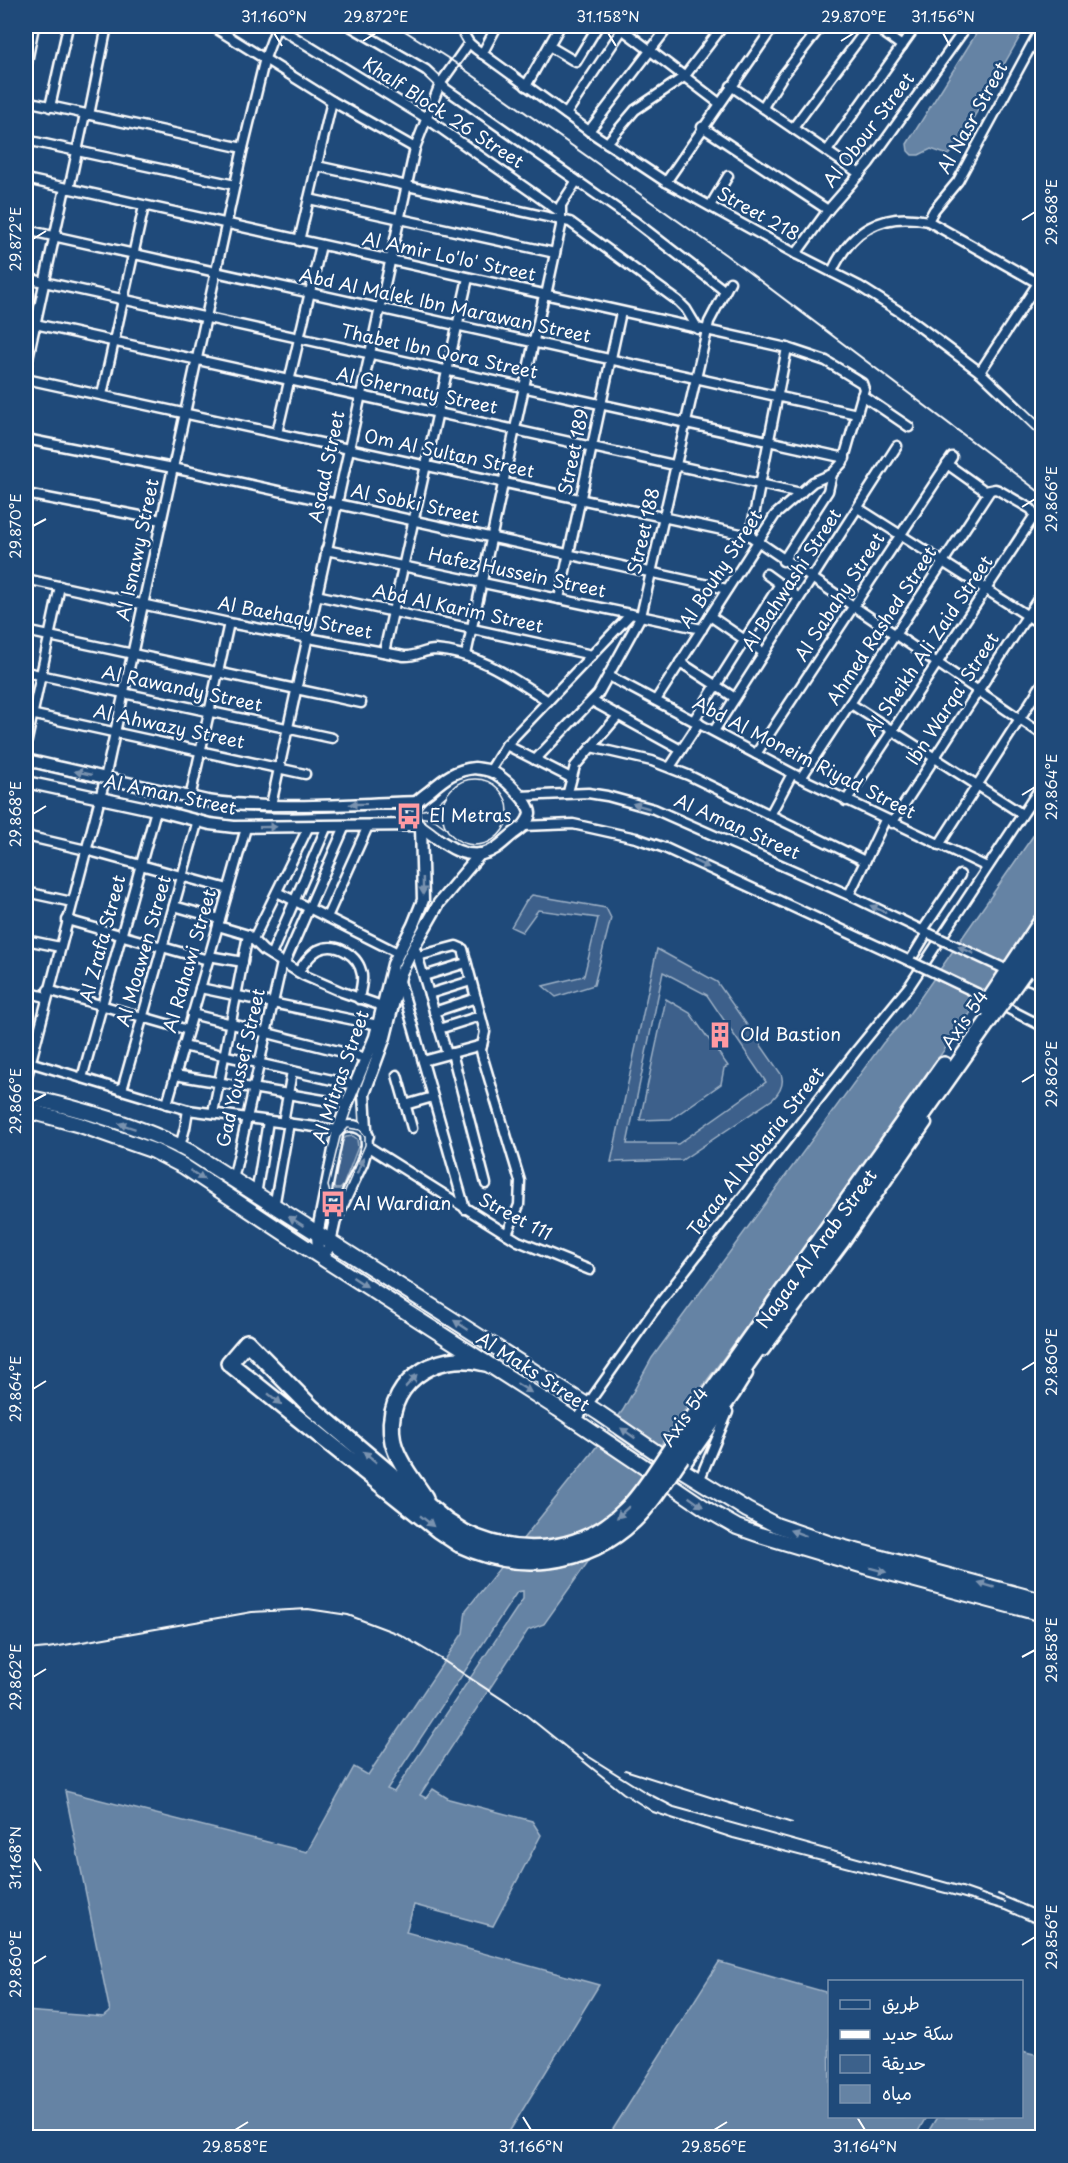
<svg xmlns="http://www.w3.org/2000/svg" width="1068" height="2163" font-family="'Playpen Sans','Playpen Sans Arabic',sans-serif">
<rect width="100%" height="100%" fill="#1f4a7a"/>
<filter id="ink" filterUnits="userSpaceOnUse"><feTurbulence type="fractalNoise" baseFrequency=".0167" numOctaves="2"/><feDisplacementMap in="SourceGraphic" scale="12" xChannelSelector="R" yChannelSelector="G"/><feConvolveMatrix kernelMatrix="1 2 1 2 8 2 1 2 1" color-interpolation-filters="sRGB"/></filter>
<g filter="url(#ink)">
<g fill="#3c618b" stroke="#9eb0c5" stroke-width="1.5" fill-rule="evenodd">
<polygon points="532,895 606,908 611,918 594,985 556,997 543,986 584,976 598,918 538,910 522,932 511,927 526,901"/>
<path d="M657,949L717,982L781,1074C785,1084 780,1092 773,1099L682,1160L611,1162ZM663,972L707,995L766,1082L678,1144H627Z"/>
<polygon points="666,999 690,1013 728,1066 724,1068 721,1084 671,1119 640,1120"/>
<polygon points="353,1136 357,1139 358,1147 343,1186 340,1189 335,1189 331,1183 343,1140 346,1137"/>
</g>
<g fill="#6583a4" stroke="#a3b5c8" stroke-width="1.5" fill-rule="evenodd">
<polygon points="981,26 1026,26 955,150 948,155 931,149 919,155 912,155 908,151 907,144"/>
<path d="M1042,823V912L776,1287L668,1433L607,1535L544,1624L528,1630L420,1795L426,1798L433,1789L449,1799L532,1821L541,1835L493,1926L414,1905L406,1932L599,1985L506,2137H26V2011L104,2017L110,2012L65,1791L307,1852L354,1767L368,1775L463,1633L466,1610L591,1454L623,1410L652,1358L883,1043L907,1017ZM523,1591V1599L394,1792L387,1789L517,1592Z"/>
<polygon points="719,1962 829,1993 830,2116 926,2117 915,2137 608,2137"/>
<polygon points="1022,2051 1042,2056 1042,2137 925,2137 937,2117 1022,2116"/>
</g>
<g fill="none" stroke-linecap="round" stroke-linejoin="round">
<g stroke="#fff" stroke-width="13">
<g id="minor">
<polyline points="212,26 332,101 415,148"/>
<polyline points="276,26 426,118 560,212"/>
<polyline points="350,26 426,70 446,89 633,220 725,291"/>
<polyline points="459,26 469,43 476,49 589,131 666,182 796,254 859,286 900,312 980,372 1042,431"/>
<polyline points="874,26 902,46"/>
<polyline points="622,29 719,103"/>
<polyline points="549,46 576,62 598,26"/>
<polyline points="482,54 497,26"/>
<polyline points="26,67 34,26"/>
<polyline points="526,86 560,26"/>
<polyline points="731,86 860,174"/>
<polyline points="26,101 243,148"/>
<polyline points="50,107 68,26"/>
<polyline points="763,107 782,77 821,26"/>
<polyline points="566,114 624,27"/>
<polyline points="89,115 107,26"/>
<polyline points="702,127 828,210"/>
<polyline points="793,128 869,26"/>
<polyline points="589,131 669,26"/>
<polyline points="26,140 235,185"/>
<polyline points="607,143 635,110 684,77 723,26"/>
<polyline points="827,151 916,26"/>
<polyline points="317,166 570,222 678,301 686,309 698,329"/>
<polyline points="26,179 787,348 826,361 862,383 864,389 843,462 832,474 828,491 783,561"/>
<polyline points="666,182 774,26"/>
<polyline points="69,189 85,114"/>
<polyline points="309,199 555,253"/>
<polyline points="710,206 728,176"/>
<polyline points="928,221 934,210 958,181 1042,26"/>
<polyline points="26,230 857,414"/>
<polyline points="299,241 332,101"/>
<polyline points="796,254 828,210 869,163 967,26"/>
<path d="M832,272C850,231 882,211 928,221L1038,283L980,372"/>
<polyline points="26,278 845,458"/>
<polyline points="546,295 561,226 561,205 576,182"/>
<polyline points="26,322 801,493"/>
<polyline points="26,367 65,188"/>
<polyline points="26,379 750,536 1042,734"/>
<polyline points="102,395 144,206"/>
<polyline points="862,395 909,427"/>
<polyline points="277,433 321,245"/>
<polyline points="26,439 173,468 727,589"/>
<polyline points="26,494 161,520"/>
<polyline points="858,508 1042,625"/>
<polyline points="750,536 787,348"/>
<polyline points="326,550 702,629"/>
<polyline points="766,574 799,598"/>
<path d="M26,579L229,623L404,656C415,657 424,650 435,650C479,653 512,678 548,701"/>
<polyline points="316,595 592,655"/>
<polyline points="559,599 621,312"/>
<polyline points="710,616 764,653"/>
<polyline points="26,631 361,703"/>
<polyline points="384,652 468,278"/>
<polyline points="466,655 544,295"/>
<polyline points="680,662 735,698"/>
<polyline points="26,672 332,738"/>
<polyline points="609,676 801,778 987,867"/>
<polyline points="656,700 775,515 813,482 832,474"/>
<polyline points="592,701 681,750"/>
<polyline points="851,704 1022,814"/>
<polyline points="26,713 305,774"/>
<polyline points="694,720 780,584"/>
<polyline points="714,731 897,446"/>
<polyline points="26,745 60,586"/>
<polyline points="506,745 571,778"/>
<polyline points="591,747 652,761 688,775 865,861"/>
<polyline points="756,754 952,457"/>
<polyline points="535,760 598,694 641,616 709,322 730,282"/>
<polyline points="670,767 699,723"/>
<polyline points="490,771 506,745 631,614"/>
<polyline points="801,778 989,492"/>
<polyline points="568,792 575,766 618,716"/>
<polyline points="520,796 588,793 607,796 654,809 849,895 930,934"/>
<polyline points="190,798 229,623"/>
<polyline points="846,801 1035,515 1031,509 998,490 995,489 985,491 947,464"/>
<polyline points="271,805 415,148 440,84 469,43"/>
<polyline points="770,815 792,774"/>
<polyline points="892,823 1042,593"/>
<polyline points="523,826 573,824 636,838 665,848 912,962"/>
<polyline points="26,836 86,850 228,889"/>
<polyline points="939,845 1042,684"/>
<polyline points="26,892 72,902"/>
<polyline points="277,892 398,953"/>
<polyline points="849,895 885,820"/>
<polyline points="174,906 220,919"/>
<polyline points="327,917 368,826"/>
<polyline points="67,920 208,960"/>
<polyline points="218,926 248,935 264,951 303,975 342,992 382,1006"/>
<polyline points="923,930 960,875"/>
<polyline points="26,940 60,947"/>
<polyline points="253,940 309,826"/>
<polyline points="416,951 447,1054"/>
<polyline points="271,955 327,826"/>
<polyline points="209,956 243,962"/>
<polyline points="418,956 456,946 463,949 485,1032 481,1050 482,1055 520,1181 519,1205 507,1234"/>
<polyline points="910,961 927,933"/>
<polyline points="284,965 345,826"/>
<path d="M298,972C304,964 309,955 318,950C336,941 359,955 362,975C363,983 360,991 359,999"/>
<polyline points="1018,974 1042,985"/>
<polyline points="424,976 466,963"/>
<polyline points="1028,979 1042,959"/>
<polyline points="400,981 465,1209"/>
<polyline points="200,988 378,1025"/>
<polyline points="48,990 188,1030"/>
<polyline points="26,992 46,997"/>
<polyline points="429,994 471,981"/>
<polyline points="997,1003 1042,1026"/>
<polyline points="434,1012 476,998"/>
<polyline points="192,1014 366,1058"/>
<polyline points="439,1029 480,1016"/>
<polyline points="183,1046 354,1085"/>
<polyline points="452,1053 486,1184"/>
<polyline points="26,1061 188,1110 338,1130"/>
<polyline points="423,1061 482,1045"/>
<polyline points="175,1075 347,1104"/>
<polyline points="397,1075 412,1128"/>
<polyline points="82,1078 156,810"/>
<polyline points="26,1080 104,783 243,148 265,58 277,26"/>
<polyline points="122,1090 198,820"/>
<polyline points="167,1104 246,828"/>
<polyline points="405,1105 433,1097"/>
<polyline points="213,1113 248,935"/>
<polyline points="283,1123 292,1071"/>
<polyline points="367,1146 518,1241 590,1270"/>
<polyline points="179,1150 185,1128 188,1110"/>
<polyline points="233,1180 282,963"/>
<polyline points="256,1195 268,1121"/>
<polyline points="274,1207 289,1123"/>
<polyline points="764,1351 845,1242 927,1123"/>
<polyline points="576,1421 652,1313 857,1050 910,985 1042,785"/>
<polyline points="682,1470 735,1395 748,1374"/>
<polyline points="699,1481 728,1412"/>
</g>
</g>
<g stroke="#fff" stroke-width="15">
<g id="tertiary">
<path d="M26,760L207,801C276,811 347,804 417,802"/>
<path d="M475,768C480,769 485,769 490,771C502,775 529,801 530,813C528,824 521,828 513,834C503,842 496,851 482,854C462,857 448,846 432,835C424,828 412,824 413,811C414,801 424,796 431,790C445,778 455,770 475,768Z"/>
<polyline points="26,782 156,810 210,824 234,827 418,825"/>
<polyline points="421,827 423,900 413,925 393,964 375,1037 349,1099 338,1130 317,1235 318,1248 322,1258 329,1247 335,1220 362,1163 367,1146 364,1094 385,1037 401,973 415,945 439,903 480,854"/>
<path d="M338,1130C349,1123 360,1125 368,1136"/>
</g>
</g>
<g stroke="#fff" stroke-width="18">
<g id="primary">
<path d="M26,1097C77,1107 144,1127 190,1152L599,1413L682,1470L747,1510L776,1525L834,1545L1042,1601"/>
<polyline points="26,1110 80,1125 154,1151 183,1166 316,1254 558,1409 711,1512 737,1527 760,1535 871,1568 1042,1614"/>
</g>
</g>
<g stroke="#fff" stroke-width="20">
<g id="motorway">
<polyline points="1013,965 1042,921"/>
<polyline points="1024,971 1042,942"/>
<polyline points="671,1449 944,1065"/>
<polyline points="681,1457 994,1013"/>
<path d="M425,1498C414,1481 398,1462 393,1442C381,1386 435,1348 485,1363"/>
<polyline points="459,1544 438,1530 229,1363 247,1342 312,1408 446,1521 465,1533"/>
</g>
</g>
<use href="#minor" stroke="#1f4a7a" stroke-width="8"/>
<use href="#tertiary" stroke="#1f4a7a" stroke-width="10"/>
<use href="#primary" stroke="#1f4a7a" stroke-width="14"/>
<use href="#motorway" stroke="#1f4a7a" stroke-width="15"/>
<g stroke="#fff" stroke-width="1.5">
<polyline points="26,766 225,811 423,810 432,808 447,795"/>
<circle cx="475" cy="812" r="33"/>
<polyline points="414,816 435,820 447,829"/>
<polygon points="348,1128 360,1130 365,1136 365,1145 344,1193 333,1204 328,1186 340,1137"/>
</g>
<g stroke="#fff" stroke-width="2">
<polyline points="397,26 454,62 726,255 1042,494"/>
<polyline points="26,1650 48,1648 252,1612 308,1609 348,1615 401,1635 441,1659 526,1715 623,1793 653,1812 733,1838 961,1897 1005,1910 1042,1926"/>
<polyline points="583,1753 645,1792 674,1807 962,1887 1005,1902"/>
<polyline points="625,1770 792,1823"/>
<polyline points="998,1894 1042,1913"/>
</g>
<g stroke="#fff" stroke-width="13" stroke-linecap="butt">
<g id="minor-bridge">
<polyline points="930,934 1001,967"/>
<polyline points="912,962 981,995"/>
</g>
</g>
<g stroke="#fff" stroke-width="20" stroke-linecap="butt">
<g id="motorway-bridge">
<polyline points="985,1007 1013,965"/>
<polyline points="994,1013 1024,971"/>
<path d="M465,1533C520,1559 583,1554 627,1509C644,1492 657,1469 671,1449"/>
<path d="M459,1544C518,1572 586,1566 634,1520C653,1502 666,1478 681,1457"/>
</g>
</g>
<use href="#minor-bridge" stroke="#1f4a7a" stroke-width="8"/>
<use href="#motorway-bridge" stroke="#1f4a7a" stroke-width="15"/>
</g>
<defs><path id="oneway-solid" d="M-6-.8H1V-3.2L6.5 0L1 3.2V.8H-6Z" transform="scale(1.5)"/></defs>
<g fill="#7992af">
<use href="#oneway-solid" transform="translate(83 773) rotate(-168)"/>
<use href="#oneway-solid" transform="translate(358 804) rotate(179)"/>
<use href="#oneway-solid" transform="translate(641 806) rotate(-164)"/>
<use href="#oneway-solid" transform="translate(268 827) rotate(-1)"/>
<use href="#oneway-solid" transform="translate(701 864) rotate(25)"/>
<use href="#oneway-solid" transform="translate(423 886) rotate(89)"/>
<use href="#oneway-solid" transform="translate(878 909) rotate(-155)"/>
<use href="#oneway-solid" transform="translate(966 950) rotate(-155)"/>
<use href="#oneway-solid" transform="translate(127 1126) rotate(-162)"/>
<use href="#oneway-solid" transform="translate(360 1166) rotate(-68)"/>
<use href="#oneway-solid" transform="translate(197 1175) rotate(33)"/>
<use href="#oneway-solid" transform="translate(296 1221) rotate(-147)"/>
<use href="#oneway-solid" transform="translate(360 1282) rotate(33)"/>
<use href="#oneway-solid" transform="translate(461 1325) rotate(-147)"/>
<use href="#oneway-solid" transform="translate(411 1381) rotate(-47)"/>
<use href="#oneway-solid" transform="translate(524 1388) rotate(32)"/>
<use href="#oneway-solid" transform="translate(275 1399) rotate(39)"/>
<use href="#oneway-solid" transform="translate(628 1433) rotate(-145)"/>
<use href="#oneway-solid" transform="translate(370 1457) rotate(-140)"/>
<use href="#oneway-solid" transform="translate(696 1502) rotate(35)"/>
<use href="#oneway-solid" transform="translate(623 1512) rotate(137)"/>
<use href="#oneway-solid" transform="translate(427 1521) rotate(39)"/>
<use href="#oneway-solid" transform="translate(798 1533) rotate(-160)"/>
<use href="#oneway-solid" transform="translate(878 1570) rotate(15)"/>
<use href="#oneway-solid" transform="translate(986 1585) rotate(-164)"/>
</g>
</g>
<path fill="none" stroke="#fff" stroke-width="2" d="M274,33L282,46M608,33L616,46M943,33L950,46M363,41L376,33M841,41L854,33M1022,220L1035,212M33,239L46,231M1022,507L1035,499M33,526L46,519M1022,795L1035,787M33,814L46,806M1022,1082L1035,1074M33,1101L46,1094M1022,1370L1035,1362M33,1389L46,1381M1022,1657L1035,1650M33,1677L46,1669M33,1858L41,1871M1022,1945L1035,1937M33,1964L46,1956M523,2117L531,2130M857,2117L865,2130M235,2130L248,2122M714,2130L727,2122"/>
<defs>
<g id="bus-bare" transform="scale(2.07)"><path d="M-5-6H5V4H4V6H2V4H-2V6H-4V4H-5ZM-3.5-4V0h7V-4ZM-3.5 1.2v1.5H-2V1.2ZM2 1.2v1.5H3.5V1.2Z" fill="#ff9aa2" stroke="#1f4a7a" stroke-width="2.5" paint-order="stroke"/></g>
<g id="building-bare" transform="scale(2.07)"><path d="M-4-6H4V6H1V3H-1V6H-4ZM-2.5-4.3h1.7v1.8h-1.7ZM.8-4.3h1.7v1.8H.8ZM-2.5-1h1.7V.8h-1.7ZM.8-1h1.7V.8H.8Z" fill="#ff9aa2" stroke="#1f4a7a" stroke-width="2.5" paint-order="stroke"/></g>
</defs>
<g fill-rule="evenodd">
<use href="#bus-bare" x="409" y="816"/>
<use href="#building-bare" x="720" y="1035"/>
<use href="#bus-bare" x="333" y="1204"/>
</g>
<g text-anchor="middle" stroke-width="5" stroke-linejoin="round" paint-order="stroke">
<g font-size="18" fill="#fff" stroke="#1f4a7a">
<text transform="translate(443 113) rotate(33)" y="6">Khalf Block 26 Street</text>
<text transform="translate(973 118) rotate(-61)" y="6">Al Nasr Street</text>
<text transform="translate(869 130) rotate(-53)" y="6">Al Obour Street</text>
<text transform="translate(758 214) rotate(29)" y="6">Street 218</text>
<text transform="translate(449 257) rotate(12)" y="6">Al Amir Lo'lo' Street</text>
<text transform="translate(445 306) rotate(12)" y="6">Abd Al Malek Ibn Marawan Street</text>
<text transform="translate(439 352) rotate(12)" y="6">Thabet Ibn Qora Street</text>
<text transform="translate(417 391) rotate(12)" y="6">Al Ghernaty Street</text>
<text transform="translate(574 452) rotate(-78)" y="6">Street 189</text>
<text transform="translate(449 454) rotate(12)" y="6">Om Al Sultan Street</text>
<text transform="translate(327 467) rotate(-78)" y="6">Asaad Street</text>
<text transform="translate(415 504) rotate(12)" y="6">Al Sobki Street</text>
<text transform="translate(644 531) rotate(-77)" y="6">Street 188</text>
<text transform="translate(138 550) rotate(-78)" y="6">Al Isnawy Street</text>
<text transform="translate(721 569) rotate(-57)" y="6">Al Bouhy Street</text>
<text transform="translate(517 573) rotate(12)" y="6">Hafez Hussein Street</text>
<text transform="translate(792 580) rotate(-57)" y="6">Al Bahwashi Street</text>
<text transform="translate(840 597) rotate(-57)" y="6">Al Sabahy Street</text>
<text transform="translate(458 609) rotate(12)" y="6">Abd Al Karim Street</text>
<text transform="translate(295 618) rotate(11)" y="6">Al Baehaqy Street</text>
<text transform="translate(882 626) rotate(-57)" y="6">Ahmed Rashed Street</text>
<text transform="translate(929 646) rotate(-56)" y="6">Al Sheikh Ali Zaid Street</text>
<text transform="translate(182 689) rotate(12)" y="6">Al Rawandy Street</text>
<text transform="translate(953 699) rotate(-57)" y="6">Ibn Warqa' Street</text>
<text transform="translate(169 727) rotate(12)" y="6">Al Ahwazy Street</text>
<text transform="translate(804 758) rotate(27)" y="6">Abd Al Moneim Riyad Street</text>
<text transform="translate(170 795) rotate(12)" y="6">Al Aman Street</text>
<text transform="translate(737 827) rotate(24)" y="6">Al Aman Street</text>
<text transform="translate(103 939) rotate(-75)" y="6">Al Zrafa Street</text>
<text transform="translate(144 951) rotate(-74)" y="6">Al Moawen Street</text>
<text transform="translate(190 961) rotate(-74)" y="6">Al Rahawi Street</text>
<text transform="translate(965 1020) rotate(-55)" y="6">Axis 54</text>
<text transform="translate(241 1068) rotate(-77)" y="6">Gad Youssef Street</text>
<text transform="translate(341 1077) rotate(-71)" y="6">Al Mitras Street</text>
<text transform="translate(756 1152) rotate(-52)" y="6">Teraa Al Nobaria Street</text>
<text transform="translate(515 1217) rotate(28)" y="6">Street 111</text>
<text transform="translate(817 1249) rotate(-54)" y="6">Nagaa Al Arab Street</text>
<text transform="translate(533 1372) rotate(33)" y="6">Al Maks Street</text>
<text transform="translate(685 1417) rotate(-55)" y="6">Axis 54</text>
</g>
<g font-size="18" fill="#fff" stroke="#1f4a7a" text-anchor="start">
<text x="429" y="822">El Metras</text>
<text x="740" y="1041">Old Bastion</text>
<text x="353" y="1210">Al Wardian</text>
</g>
</g>
<rect width="1068" height="2163" fill="none" stroke="#1f4a7a" stroke-width="66"/>
<rect x="828" y="1980" width="195" height="138" fill="#1f4a7a" stroke="#7992af" stroke-width="1.5"/>
<rect x="840" y="2000" width="30" height="9" fill="#1f4a7a" stroke="#7992af" stroke-width="1.5"/>
<text x="882" y="2010" font-size="18" fill="#ffffff">طريق</text>
<rect x="840" y="2030" width="30" height="9" fill="#ffffff" stroke="#7992af" stroke-width="1.5"/>
<text x="882" y="2040" font-size="18" fill="#ffffff">سكة حديد</text>
<rect x="840" y="2055" width="30" height="18" fill="#3c618b" stroke="#7992af" stroke-width="1.5"/>
<text x="882" y="2070" font-size="18" fill="#ffffff">حديقة</text>
<rect x="840" y="2085" width="30" height="18" fill="#6583a4" stroke="#7992af" stroke-width="1.5"/>
<text x="882" y="2100" font-size="18" fill="#ffffff">مياه</text>
<rect x="33" y="33" width="1002" height="2097" fill="none" stroke="#fff" stroke-width="2"/>
<g font-size="15" text-anchor="middle" fill="#fff">
<text x="274" y="22">31.160°N</text>
<text x="376" y="22">29.872°E</text>
<text x="608" y="22">31.158°N</text>
<text x="854" y="22">29.870°E</text>
<text x="943" y="22">31.156°N</text>
<text transform="translate(1052 212) rotate(-90)" y="5">29.868°E</text>
<text transform="translate(16 239) rotate(-90)" y="5">29.872°E</text>
<text transform="translate(1052 499) rotate(-90)" y="5">29.866°E</text>
<text transform="translate(16 526) rotate(-90)" y="5">29.870°E</text>
<text transform="translate(1052 787) rotate(-90)" y="5">29.864°E</text>
<text transform="translate(16 814) rotate(-90)" y="5">29.868°E</text>
<text transform="translate(1052 1074) rotate(-90)" y="5">29.862°E</text>
<text transform="translate(16 1101) rotate(-90)" y="5">29.866°E</text>
<text transform="translate(1052 1362) rotate(-90)" y="5">29.860°E</text>
<text transform="translate(16 1389) rotate(-90)" y="5">29.864°E</text>
<text transform="translate(1052 1650) rotate(-90)" y="5">29.858°E</text>
<text transform="translate(16 1677) rotate(-90)" y="5">29.862°E</text>
<text transform="translate(16 1858) rotate(-90)" y="5">31.168°N</text>
<text transform="translate(1052 1937) rotate(-90)" y="5">29.856°E</text>
<text transform="translate(16 1964) rotate(-90)" y="5">29.860°E</text>
<text x="235" y="2152">29.858°E</text>
<text x="531" y="2152">31.166°N</text>
<text x="714" y="2152">29.856°E</text>
<text x="865" y="2152">31.164°N</text>
</g>
</svg>
